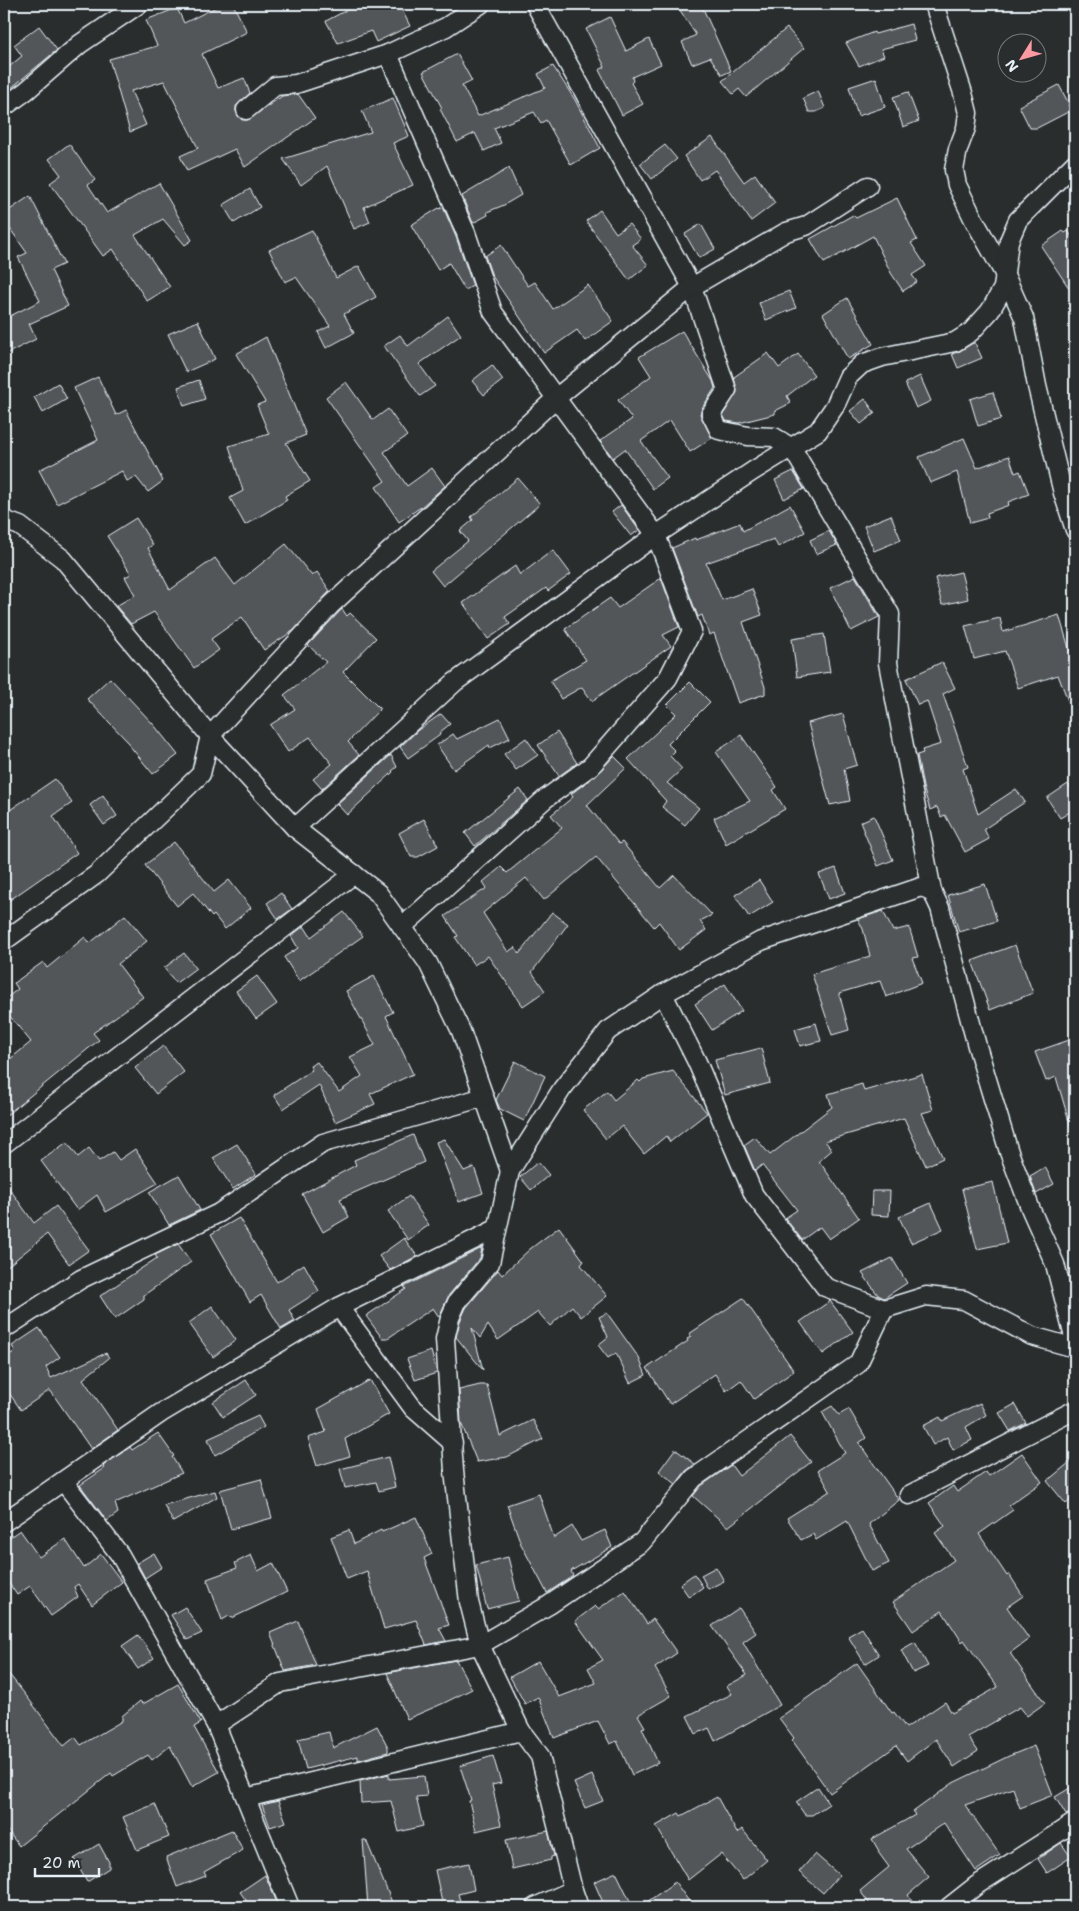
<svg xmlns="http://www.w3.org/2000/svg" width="1079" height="1911" font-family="'Shantell Sans',sans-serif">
<rect width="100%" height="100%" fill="#2a2d2e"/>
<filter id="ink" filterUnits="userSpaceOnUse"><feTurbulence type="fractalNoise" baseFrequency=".02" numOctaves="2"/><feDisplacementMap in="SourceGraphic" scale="10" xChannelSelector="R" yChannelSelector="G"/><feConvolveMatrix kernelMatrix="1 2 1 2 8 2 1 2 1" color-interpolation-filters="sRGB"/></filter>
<g filter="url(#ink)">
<g fill="#535759" stroke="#e8f1f8">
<polygon points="222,4 233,4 247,32 202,54 218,88 244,78 250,93 236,106 236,111 238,116 242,120 248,120 282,96 298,94 315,118 245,167 235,149 187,171 180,156 198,148 164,81 131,91 146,125 130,132 109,59 157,46 146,20 177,8 184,23"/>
<polygon points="358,4 399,4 410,26 376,42 371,31 338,43 326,21"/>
<polygon points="676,4 701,4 731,71 722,75 710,57 692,64 682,42 696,35"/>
<polygon points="610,17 626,51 649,39 661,64 632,77 633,81 631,83 643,104 622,115 599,70 605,67 586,29"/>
<polygon points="911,24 915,40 881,49 884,56 859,66 846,43 874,32 875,34"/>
<polygon points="39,26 57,50 4,94 4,71 22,56 14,45"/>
<polygon points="787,28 804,48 746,97 739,89 733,94 722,81"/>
<polygon points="457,54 472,81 462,86 478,116 545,88 538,74 553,66 575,100 600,148 571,165 546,120 541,123 534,112 494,128 501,143 484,151 475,133 457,142 440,109 442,108 423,72"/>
<polygon points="876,78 885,107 858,116 849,87"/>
<polygon points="1059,85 1072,110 1037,128 1030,128 1019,106"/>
<polygon points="818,91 825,108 816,112 809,112 803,98"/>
<polygon points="908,92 919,121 903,127 893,97"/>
<polygon points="393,98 409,136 393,143 413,185 364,207 370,222 354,229 327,166 301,185 283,159 371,132 362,111"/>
<polygon points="712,137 744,182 755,174 775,203 751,221 715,170 700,180 684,156"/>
<polygon points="69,144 95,180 88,185 107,213 159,183 192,240 185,245 163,219 135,235 170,287 147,301 113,249 103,256 50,183 61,175 49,159"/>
<polygon points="665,145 677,159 652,179 640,164"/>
<polygon points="509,168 521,195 504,205 487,212 488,215 473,223 462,196"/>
<polygon points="250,189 260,207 234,223 223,205"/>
<polygon points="30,196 64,264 51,270 68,306 29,324 36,339 4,355 4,319 40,301 18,257 27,253 4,220 4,214"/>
<polygon points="897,198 917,240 911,243 926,266 912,275 917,282 903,291 891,273 873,236 824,263 810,239 853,215 856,218"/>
<polygon points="443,207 456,237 473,286 465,290 449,263 438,270 411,225 439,208 440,209"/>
<polygon points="600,210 616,233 629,224 641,239 632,245 648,265 629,280 586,221"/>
<polygon points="701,224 715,249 699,258 685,234"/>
<polygon points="312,230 336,278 359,266 376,297 344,314 354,333 326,348 318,332 330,326 296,277 285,282 269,250"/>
<polygon points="1063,231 1065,233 1068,231 1075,241 1075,297 1041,246"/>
<polygon points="501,245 528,286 535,282 553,309 588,285 613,321 585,341 577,330 544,353 492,276 485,256"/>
<polygon points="789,291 796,308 766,320 759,303"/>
<polygon points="847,298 873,344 848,359 823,314"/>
<polygon points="448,316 461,335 419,364 435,386 420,396 384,346 400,335 408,346"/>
<polygon points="198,321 215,359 186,372 168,334"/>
<polygon points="682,331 713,381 715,388 702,408 700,414 712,438 690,452 670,420 641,441 668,478 653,489 625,449 613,458 600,441 632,419 618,400 651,376 639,357"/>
<polygon points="266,337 306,435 286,443 310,481 285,496 287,500 245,525 230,498 243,491 229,446 269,434 257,405 265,402 236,354"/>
<polygon points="973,343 975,343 982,358 958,368 952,354 960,351"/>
<polygon points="768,353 779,368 798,354 814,375 787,396 791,403 775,411 775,414 739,423 726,421 723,415 737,392 734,377"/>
<polygon points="492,365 503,380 484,395 472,381"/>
<polygon points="920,376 931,401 916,408 905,383"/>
<polygon points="98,377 116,415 126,410 163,481 148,492 136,477 127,481 122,471 57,504 39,470 98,440 74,388"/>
<polygon points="199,380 205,399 184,406 178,387"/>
<polygon points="346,382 373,420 388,409 407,436 384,452 407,486 432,468 445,486 421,507 399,522 376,487 385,481 326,397"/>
<polygon points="58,383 67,399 43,413 34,397"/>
<polygon points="993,392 1001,419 978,426 970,399"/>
<polygon points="865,399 875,413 861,424 850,411"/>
<polygon points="964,438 977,468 1009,456 1015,473 1020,471 1029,494 1008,502 1009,505 987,513 988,518 970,523 957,472 930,483 919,457"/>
<polygon points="793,471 804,489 784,499 775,480"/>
<polygon points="518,478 540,504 443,586 431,571 468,541 460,531 473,520 471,517"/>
<polygon points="621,505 639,530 631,536 612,512"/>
<polygon points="790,505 805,532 778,547 774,539 706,563 722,600 752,589 762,615 743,622 765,687 765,694 738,703 714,633 709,635 702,615 698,617 672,548 695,538 696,540 740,523 743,531"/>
<polygon points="891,515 901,540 874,551 864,526"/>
<polygon points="136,518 153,545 148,548 170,590 215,558 235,585 286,544 312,576 317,572 330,591 293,631 264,650 242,617 211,639 219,650 194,668 154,612 131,624 116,606 135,595 125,577 131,574 107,536"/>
<polygon points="829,531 837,545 816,554 810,540"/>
<polygon points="553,550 571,574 548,591 546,588 505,617 510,624 488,639 463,603 515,566 520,575"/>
<polygon points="961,572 968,599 942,605 935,578"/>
<polygon points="855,576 879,617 851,631 830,588"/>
<polygon points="661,578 679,627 663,635 671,646 592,701 582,687 561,699 550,681 586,660 565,629 610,598 618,608"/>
<polygon points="342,609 347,616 350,613 376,638 343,672 380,709 348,742 359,755 322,789 313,779 332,764 310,737 288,752 270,725 295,709 284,695 326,662 308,645"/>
<polygon points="1059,615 1075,668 1074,716 1058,675 1018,688 1005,651 974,659 965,626 1000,618 1003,632"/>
<polygon points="824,634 830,672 797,677 792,639"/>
<polygon points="942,662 955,688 943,694 968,767 963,769 978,814 1016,789 1025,802 984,829 989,839 965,852 945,815 941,817 937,807 930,810 923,787 917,755 923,753 922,750 941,744 927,701 918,705 906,679"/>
<polygon points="110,678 154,725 178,755 153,774 129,745 130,744 87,699"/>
<polygon points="690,682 710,702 668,744 675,751 670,756 682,769 667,783 699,808 685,825 662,807 666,801 628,759 676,714 667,705"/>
<polygon points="441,714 450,724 439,733 440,735 408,758 400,747 418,730"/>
<polygon points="843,714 857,765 844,769 850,801 830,805 808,723"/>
<polygon points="500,718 510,738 490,748 489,745 454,770 437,745 453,734 457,739"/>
<polygon points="557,732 577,763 559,776 538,745"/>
<polygon points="741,735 777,787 773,790 785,809 726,844 714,818 750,801 716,752"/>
<polygon points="526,738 538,755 516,770 504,754"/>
<polygon points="391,755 397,767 392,771 393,772 347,815 337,804"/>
<polygon points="614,756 626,768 587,805 619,844 622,842 660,888 674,875 712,915 700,921 706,930 679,950 659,922 654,927 596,857 544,900 526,878 483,913 508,952 515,947 519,954 552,912 568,924 532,972 545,991 523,1006 488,956 474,965 455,937 458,936 445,916 487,888 483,882 501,867 507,873 562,828 551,815 573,797 571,794 597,774"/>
<polygon points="55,779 72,803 53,816 77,853 4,904 4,814"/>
<polygon points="1068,784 1075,795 1075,809 1060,818 1047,798"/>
<polygon points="520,789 528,800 475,846 465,833"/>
<polygon points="103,795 117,816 104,825 90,805"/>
<polygon points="874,816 893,860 878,866 860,822"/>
<polygon points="424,819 438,846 418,857 411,857 399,833"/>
<polygon points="174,842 214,892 229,880 251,908 225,929 214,915 212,917 193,893 177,906 145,865"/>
<polygon points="836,868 845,893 829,899 819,874"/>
<polygon points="759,880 773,902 749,917 735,895"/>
<polygon points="985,884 997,921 959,932 948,895"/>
<polygon points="281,893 292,909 278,919 267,903"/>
<polygon points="883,911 893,931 909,927 918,957 912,958 922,983 886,997 880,981 839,993 849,1030 832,1035 812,974 870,956 863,929 858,919"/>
<polygon points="344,912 363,936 299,981 284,957 298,948 291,936 304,926 311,937"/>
<polygon points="125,915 147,941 118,964 143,997 93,1033 99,1040 4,1117 4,1064 31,1042 4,1009 4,1000 18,989 14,983 43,962 47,968 85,937 90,943"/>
<polygon points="1015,945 1033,993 990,1010 972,961"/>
<polygon points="184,953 196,968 176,983 164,968"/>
<polygon points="257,976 277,1004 256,1019 236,991"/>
<polygon points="374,976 393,1012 386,1016 413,1074 370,1094 375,1104 335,1122 319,1085 283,1109 274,1095 312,1070 310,1066 317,1062 339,1092 362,1076 350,1057 375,1045 346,991"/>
<polygon points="725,984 742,1011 712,1030 695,1004"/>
<polygon points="816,1023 821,1041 800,1046 795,1029"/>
<polygon points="1075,1038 1075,1127 1071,1128 1056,1077 1046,1081 1035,1052"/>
<polygon points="163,1046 184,1072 156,1094 135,1068"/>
<polygon points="761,1048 770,1083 725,1095 715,1060"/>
<polygon points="515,1061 545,1076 524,1121 500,1109 496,1100"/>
<polygon points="673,1071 707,1113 670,1142 666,1136 644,1154 622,1126 606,1139 583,1110 607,1091 614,1100 638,1080 640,1082 643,1079"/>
<polygon points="922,1074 933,1110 922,1113 943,1158 926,1166 904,1118 825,1141 832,1150 819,1161 859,1218 829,1239 820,1227 802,1240 785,1218 797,1210 762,1165 755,1171 744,1145 755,1137 770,1155 832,1107 828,1094 862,1084 864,1091"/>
<polygon points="413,1135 424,1162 340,1199 349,1217 323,1232 302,1194 356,1165 354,1160"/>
<polygon points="444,1139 464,1171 474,1167 483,1193 459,1202 436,1142"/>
<polygon points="67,1142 78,1157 89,1148 99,1161 113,1152 119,1160 135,1149 158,1183 106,1212 97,1195 77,1210 41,1161"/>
<polygon points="237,1144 256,1174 233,1189 213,1158"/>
<polygon points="538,1162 549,1175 531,1190 520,1177"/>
<polygon points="1045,1167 1054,1184 1036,1194 1030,1176"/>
<polygon points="179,1175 200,1210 169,1225 149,1192"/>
<polygon points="4,1181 34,1223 56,1206 89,1250 69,1264 47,1234 4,1269"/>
<polygon points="993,1182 1007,1243 977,1249 962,1189"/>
<polygon points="872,1191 890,1191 889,1216 871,1215"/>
<polygon points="409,1196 429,1225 408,1240 388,1211"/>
<polygon points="931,1203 943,1229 911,1243 899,1217"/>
<polygon points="239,1218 277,1282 304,1264 319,1291 289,1310 295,1321 281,1329 261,1295 250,1302 211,1234"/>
<polygon points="559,1227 584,1261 581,1265 607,1296 581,1317 572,1306 550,1326 538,1312 498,1340 488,1325 480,1338 472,1328 483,1370 456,1337 460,1321 466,1308 498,1270 502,1275 530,1249"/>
<polygon points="404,1238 417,1256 390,1270 379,1256"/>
<polygon points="178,1244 191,1262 144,1295 144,1299 115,1319 100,1296 157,1258 155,1255"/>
<polygon points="482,1248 480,1258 449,1295 439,1317 433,1308 388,1338 382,1338 366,1316 406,1289 404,1287"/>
<polygon points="892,1258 907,1283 884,1298 878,1295 862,1273"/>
<polygon points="743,1298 794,1371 754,1399 741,1380 726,1391 715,1374 670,1404 647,1368 688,1341 687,1339 691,1337 689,1334"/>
<polygon points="830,1301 853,1332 823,1354 800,1322"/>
<polygon points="212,1306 236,1340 213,1357 189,1323"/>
<polygon points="607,1313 639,1358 646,1375 630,1383 616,1353 608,1358 598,1345 608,1337 599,1317"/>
<polygon points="39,1328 60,1357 46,1367 51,1378 106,1353 109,1358 83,1379 118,1430 91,1449 50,1390 21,1410 4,1386 4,1359 15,1351 12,1346"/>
<polygon points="431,1351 437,1373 415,1380 407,1359"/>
<polygon points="246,1380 256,1395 223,1417 213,1402"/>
<polygon points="370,1380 389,1414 345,1439 350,1456 317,1466 308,1438 326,1432 318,1409"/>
<polygon points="480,1385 487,1385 500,1436 533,1420 543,1439 507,1457 477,1462 461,1423 459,1390"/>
<polygon points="980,1403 986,1415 966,1427 972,1440 953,1450 947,1437 933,1445 923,1426 940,1417 942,1421"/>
<polygon points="1015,1404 1026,1423 1010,1431 999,1413"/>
<polygon points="832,1406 839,1415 849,1409 866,1438 859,1443 899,1500 869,1524 889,1563 872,1571 847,1521 816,1540 813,1534 801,1540 787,1518 830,1491 818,1470 845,1453 822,1412"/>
<polygon points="258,1416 264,1427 215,1455 208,1439"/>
<polygon points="158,1433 174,1456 172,1457 182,1473 115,1503 118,1513 107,1521 80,1485 105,1468 103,1466 130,1447 132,1450"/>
<polygon points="790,1436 811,1462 728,1527 693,1496 701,1486 731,1465 739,1476"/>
<polygon points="675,1449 695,1464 686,1471 676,1484 659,1471"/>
<polygon points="1022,1453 1042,1482 1009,1505 1013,1510 979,1534 1007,1576 1009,1574 1023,1596 1007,1607 1029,1639 1010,1653 1045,1703 1027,1716 1020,1707 968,1737 978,1751 954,1767 936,1739 907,1761 896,1746 830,1793 792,1740 794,1738 779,1718 857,1663 892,1713 894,1712 906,1728 945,1702 952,1713 998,1687 964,1640 962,1642 942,1611 913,1631 893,1602 954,1560 935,1533 945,1526 929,1503 953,1486 957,1492 986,1472 989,1476"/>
<polygon points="388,1457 395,1487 379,1491 376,1482 345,1488 340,1469"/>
<polygon points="1075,1458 1075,1496 1066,1504 1047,1481"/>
<polygon points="261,1479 272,1518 231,1529 220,1490"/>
<polygon points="215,1491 217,1497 173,1522 164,1505"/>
<polygon points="539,1494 554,1538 572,1526 581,1541 605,1530 612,1547 571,1571 573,1576 547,1593 521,1544 507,1505"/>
<polygon points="416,1517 432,1554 424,1558 449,1625 439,1628 446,1641 426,1645 416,1620 384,1629 367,1571 347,1579 331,1537 349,1530 354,1544 381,1530 382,1532"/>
<polygon points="20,1530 39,1557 65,1539 84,1568 101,1554 122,1582 92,1605 78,1584 74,1587 78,1597 51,1616 30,1586 17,1595 4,1576 4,1541"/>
<polygon points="154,1553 162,1567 145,1578 137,1563"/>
<polygon points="251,1555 258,1571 273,1563 287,1592 232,1618 229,1616 222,1620 207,1579 237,1568 235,1563"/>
<polygon points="508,1557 519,1601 487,1609 476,1565"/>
<polygon points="716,1567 724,1581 708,1589 701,1575"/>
<polygon points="694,1574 703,1587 689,1597 680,1584"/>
<polygon points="625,1591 647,1624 653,1619 677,1653 655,1668 671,1696 638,1715 645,1727 642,1728 658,1763 632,1775 617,1741 610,1744 598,1721 554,1738 538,1697 525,1704 510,1677 538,1661 559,1697 596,1683 588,1668 603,1660 575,1621 595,1606 598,1609"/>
<polygon points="185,1607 202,1633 187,1640 171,1615"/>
<polygon points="739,1608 756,1633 743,1642 780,1705 715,1741 709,1728 696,1734 687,1716 732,1694 727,1686 747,1675 712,1626"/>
<polygon points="298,1621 316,1665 285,1671 270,1633"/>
<polygon points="862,1628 879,1655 865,1664 848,1636"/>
<polygon points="138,1635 154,1658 138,1669 122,1646"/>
<polygon points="915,1642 928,1666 913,1673 901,1650"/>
<polygon points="456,1660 472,1689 444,1703 407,1719 387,1673"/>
<polygon points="4,1668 28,1698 64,1746 75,1737 81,1745 122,1721 122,1716 140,1701 143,1704 178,1684 201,1723 194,1727 219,1772 192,1787 170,1746 152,1760 148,1755 113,1776 111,1773 19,1846 4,1826"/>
<polygon points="377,1726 388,1747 388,1752 358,1760 358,1756 306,1769 298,1739 329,1732 333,1748"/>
<polygon points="1034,1746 1053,1795 1020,1808 1013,1788 965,1805 1000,1855 976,1871 944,1823 906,1849 929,1877 908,1895 916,1907 872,1907 860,1891 889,1867 878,1852 879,1851 872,1839 915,1815 913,1812 953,1783 1009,1756"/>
<polygon points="493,1756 501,1783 492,1785 501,1825 476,1831 469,1801 471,1800 460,1766"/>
<polygon points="389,1774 389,1779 424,1776 427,1796 416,1797 423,1826 399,1832 391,1801 361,1803 360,1781"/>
<polygon points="592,1775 603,1801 585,1808 574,1783"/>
<polygon points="1075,1785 1075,1811 1066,1815 1055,1797"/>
<polygon points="818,1787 829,1804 812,1815 805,1815 796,1802"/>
<polygon points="717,1797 737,1833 742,1829 767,1860 743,1880 721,1854 688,1880 656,1826 679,1813 681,1816"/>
<polygon points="278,1801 286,1822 270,1827 262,1805"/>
<polygon points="155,1804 169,1837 137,1850 123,1817"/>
<polygon points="232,1830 243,1850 204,1872 206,1876 177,1887 166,1857"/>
<polygon points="548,1831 554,1856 551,1857 551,1860 512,1869 506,1840"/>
<polygon points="363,1840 366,1840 394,1907 368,1907"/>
<polygon points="1061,1843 1071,1857 1047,1873 1038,1859"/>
<polygon points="99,1844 109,1862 109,1868 87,1882 74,1859"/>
<polygon points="815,1854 839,1875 823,1893 799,1872"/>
<polygon points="469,1863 474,1890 458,1894 461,1904 443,1907 435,1870"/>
<polygon points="616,1872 633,1907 605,1907 594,1882"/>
<polygon points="265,1875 279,1907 251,1907 240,1892"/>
<polygon points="675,1882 693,1907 640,1907"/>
</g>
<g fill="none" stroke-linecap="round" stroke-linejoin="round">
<g stroke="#e8f1f8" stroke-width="21">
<g id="street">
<polyline points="535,4 692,287 727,390 711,414 719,430 748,436 774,437 792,448 890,614 888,663 932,891 940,908 977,1046 1009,1152 1031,1210 1055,1264 1075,1341"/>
<polyline points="934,4 963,93 968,113 966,128 958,149 954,170 957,185 973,218 1005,275 1024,318 1037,386 1063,493 1075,530"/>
<polyline points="388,54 466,233 493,312 656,535 692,631 668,678 591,766 545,799 402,927"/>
<polyline points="4,107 26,91 80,44 139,4"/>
<polyline points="246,110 275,86 296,84 388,54 446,27 481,4"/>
<polyline points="4,520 20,526 63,559 210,736 295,828 378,893 428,963 461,1031 510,1171"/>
<polyline points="295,828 455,682 656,535 753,471 818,431 835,406 848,377 862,364 882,357 955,342 971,332 990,311 1003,288 1009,241 1018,220 1075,163"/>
<polyline points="4,941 97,874 201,774 210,736 331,605 556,398 692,287 786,232 806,226 868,186"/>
<polyline points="663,994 697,1062 754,1195 825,1287 884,1309 926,1296 964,1300 1032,1336 1075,1348"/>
<polyline points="4,1144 354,874"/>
<polyline points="339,1307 413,1408 453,1443"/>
<polyline points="4,1329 81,1279 219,1213 323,1143 484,1097"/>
<polyline points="64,1482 120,1555 216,1725 290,1907"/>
<polyline points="909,1495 1075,1410"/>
<polyline points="4,1522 161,1413 339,1307 496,1229"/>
<polyline points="216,1725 280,1683 480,1645 549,1605 642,1542 694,1478 858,1364 884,1309"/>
<polyline points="246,1798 521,1731"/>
<polyline points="535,1907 573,1890"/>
<polyline points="579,1907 573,1890 540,1756 521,1731 480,1645 469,1602 454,1471 445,1339 450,1318 457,1302 490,1263 510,1171 562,1089 608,1031 663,994 761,941 921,887 932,891"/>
<polyline points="949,1907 977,1885 1075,1822"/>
</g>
</g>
<use href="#street" stroke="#2a2d2e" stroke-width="18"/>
</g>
</g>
<rect width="1079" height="1911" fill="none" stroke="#2a2d2e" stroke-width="20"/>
<rect x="10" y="10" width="1059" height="1891" fill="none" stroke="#e8f1f8" stroke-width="2" filter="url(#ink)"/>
<g transform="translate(1022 58) rotate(233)"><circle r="24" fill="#2a2d2e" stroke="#767b7f"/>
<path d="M0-4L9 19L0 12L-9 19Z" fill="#ff9aa2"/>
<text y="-8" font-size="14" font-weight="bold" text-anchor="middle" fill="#e8f1f8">N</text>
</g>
<path d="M35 1868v8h64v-8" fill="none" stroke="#e8f1f8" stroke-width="2.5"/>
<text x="42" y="1868" font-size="15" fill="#e8f1f8" stroke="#2a2d2e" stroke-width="4" paint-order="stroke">20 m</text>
</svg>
